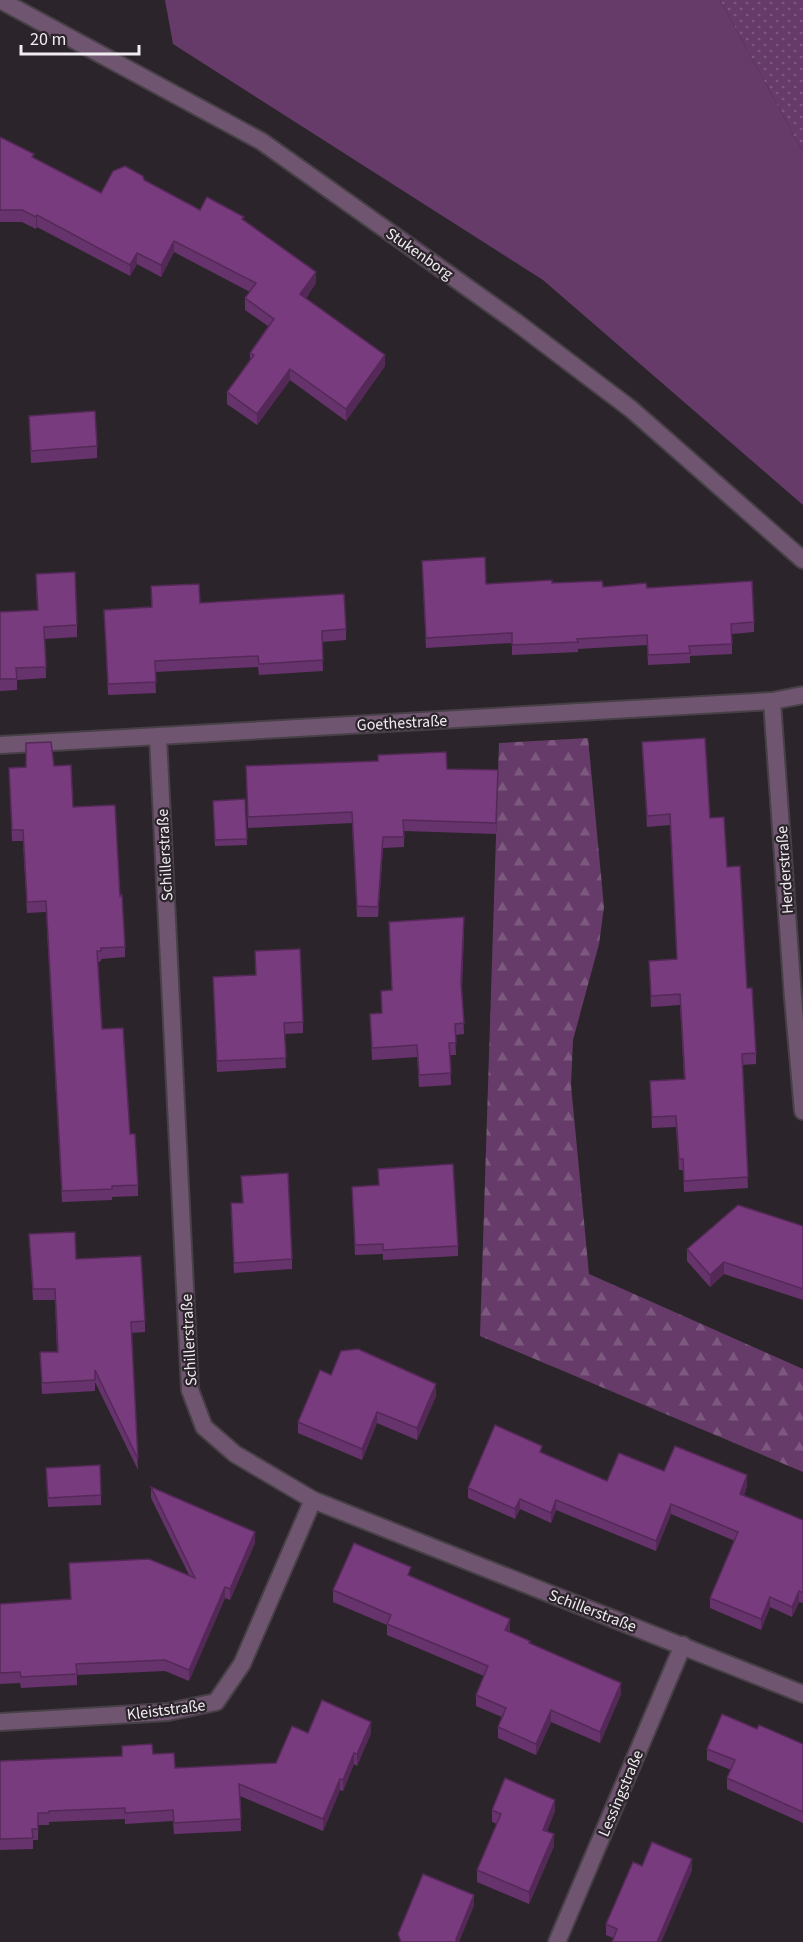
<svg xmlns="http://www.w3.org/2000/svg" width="803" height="1942" font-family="'Source Sans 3',sans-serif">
<defs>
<pattern id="grass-dots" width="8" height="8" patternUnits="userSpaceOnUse" patternTransform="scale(1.5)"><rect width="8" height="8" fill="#663b69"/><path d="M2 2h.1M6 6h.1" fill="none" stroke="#7c587f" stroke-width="1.8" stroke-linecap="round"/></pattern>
<pattern id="forest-firs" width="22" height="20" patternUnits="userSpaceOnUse" patternTransform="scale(1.5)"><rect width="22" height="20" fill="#663b69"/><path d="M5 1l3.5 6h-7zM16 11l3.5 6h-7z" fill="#7c587f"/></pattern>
</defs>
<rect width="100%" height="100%" fill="#2b252b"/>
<polygon fill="url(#grass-dots)" points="720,0 803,0 803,152"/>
<polygon fill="url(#forest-firs)" points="588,738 604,907 599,944 573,1040 571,1085 589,1274 803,1369 803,1472 480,1336 499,743"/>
<polygon fill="#663b69" points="165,0 720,0 803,152 803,505 543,280 173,44"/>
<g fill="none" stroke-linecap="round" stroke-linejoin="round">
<g stroke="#474147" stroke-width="20">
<g id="minor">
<polyline points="0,0 261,141 516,322 631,409 803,560"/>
<polyline points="772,701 793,998 803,1111"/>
<polyline points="158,737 190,1390 204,1427 235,1454 313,1500 803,1694"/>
<polyline points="0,745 772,701 803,695"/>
<polyline points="0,1722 168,1712 216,1702 242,1664 313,1500"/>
<polyline points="557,1942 683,1645"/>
</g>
</g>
<use href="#minor" stroke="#705571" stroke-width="16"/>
</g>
<g fill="#67336c">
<polygon points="0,137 34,158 101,193 144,180 200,210 244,220 316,283 306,298 385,366 346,421 290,380 257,425 227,404 227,392 250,360 250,353 268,326 245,310 245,298 250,292 174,252 161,277 137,264 130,276 37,227 36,229 22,222 0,222"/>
<polygon points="29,416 97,446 97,458 31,463"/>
<polygon points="422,561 486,584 552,583 603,587 647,588 754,622 754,632 732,634 732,654 690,656 690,663 648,665 647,645 578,649 578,652 512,655 512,643 426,648"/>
<polygon points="36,574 77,625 77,637 45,639 46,678 17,680 17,690 0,691 0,612 37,610"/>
<polygon points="151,586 200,603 346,629 346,640 322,642 323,671 259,675 258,667 155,672 156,693 108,695 104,610 151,608"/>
<polygon points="642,742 710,818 727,867 747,988 756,1053 756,1064 742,1065 748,1188 684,1192 683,1170 679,1170 676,1127 652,1128 650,1081 684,1079 680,1005 651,1007 649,961 677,959 670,825 647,827"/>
<polygon points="54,766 73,807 120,896 125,947 125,957 101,959 101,961 98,962 102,1029 130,1134 138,1185 138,1196 112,1197 112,1200 62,1202 46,912 27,913 23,841 12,841 9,768"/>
<polygon points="246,766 498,770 496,834 404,831 404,847 383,848 378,917 357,917 352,823 248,828"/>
<polygon points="245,799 247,845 215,846 213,801"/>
<polygon points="389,922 464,929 462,988 464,1034 455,1035 456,1055 450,1055 451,1085 419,1087 417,1057 372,1060 370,1014 382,1013 381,991 392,990"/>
<polygon points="255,951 303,1022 303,1033 284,1034 286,1068 217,1072 213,977 256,975"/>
<polygon points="378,1169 458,1246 458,1256 383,1260 383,1254 355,1255 352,1187 379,1185"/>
<polygon points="241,1176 292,1259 292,1269 234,1273 231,1213 242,1203"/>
<polygon points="803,1226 803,1300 724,1274 710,1287 687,1261 687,1249"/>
<polygon points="29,1234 76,1259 145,1321 145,1332 131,1333 138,1470 95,1382 95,1391 42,1394 40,1352 57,1352 55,1300 33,1300"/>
<polygon points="331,1375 436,1396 417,1440 377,1423 362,1460 298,1433 298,1422"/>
<polygon points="542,1453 607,1481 664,1471 747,1486 744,1495 803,1520 803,1603 799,1602 792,1617 770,1607 761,1630 710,1608 710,1598 735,1541 671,1514 656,1551 556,1510 551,1523 520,1509 515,1519 468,1498 468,1488"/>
<polygon points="46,1478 101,1495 101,1505 48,1507"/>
<polygon points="151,1487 255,1543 230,1600 225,1598 189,1681 165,1671 77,1675 77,1685 21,1688 20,1683 0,1684 0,1604 71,1599 69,1563 189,1575 151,1498"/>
<polygon points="411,1576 510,1630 509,1632 530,1644 621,1694 600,1743 551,1722 536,1755 498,1738 498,1727 502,1717 476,1706 476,1695 484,1676 387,1635 387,1625 333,1602 333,1590"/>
<polygon points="757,1729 803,1744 803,1823 727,1789 727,1778 731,1770 707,1760 707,1749"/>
<polygon points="308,1733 371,1733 357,1766 354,1764 343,1791 340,1790 323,1831 240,1796 241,1831 174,1834 173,1821 125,1824 125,1819 49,1822 49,1825 38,1825 38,1840 33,1840 33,1849 0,1850 0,1761 122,1756 122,1746 153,1754 175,1768 276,1763"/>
<polygon points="492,1810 555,1811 547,1831 554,1846 529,1904 477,1882 477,1870 497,1824 492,1822"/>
<polygon points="642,1866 692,1870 661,1942 612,1942 613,1938 606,1935 606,1924"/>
</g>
<g fill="#542958">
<polygon points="37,215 37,227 36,229 36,217"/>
<polygon points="174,241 174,252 161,277 161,265"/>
<polygon points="137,253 137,264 130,276 130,265"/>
<polygon points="316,272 316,283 300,305 300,294"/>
<polygon points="385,355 385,366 346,421 346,409"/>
<polygon points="290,369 290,380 257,425 257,414"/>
<polygon points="383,837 383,848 378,917 378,907"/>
<polygon points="724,1262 724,1274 710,1287 710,1275"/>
<polygon points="436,1384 436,1396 417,1440 417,1428"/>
<polygon points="377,1412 377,1423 362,1460 362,1449"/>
<polygon points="747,1475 747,1486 740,1504 740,1494"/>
<polygon points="520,1499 520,1509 515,1519 515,1509"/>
<polygon points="556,1500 556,1510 551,1523 551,1513"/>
<polygon points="671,1504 671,1514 656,1551 656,1541"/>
<polygon points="255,1532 255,1543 230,1600 230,1589"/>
<polygon points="225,1587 225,1598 189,1681 189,1670"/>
<polygon points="799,1591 799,1602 792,1617 792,1607"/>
<polygon points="770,1597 770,1607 761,1630 761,1619"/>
<polygon points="510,1619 510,1630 505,1641 505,1630"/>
<polygon points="621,1683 621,1694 600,1743 600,1732"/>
<polygon points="551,1710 551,1722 536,1755 536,1744"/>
<polygon points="371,1722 371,1733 357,1766 357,1754"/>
<polygon points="354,1753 354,1764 343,1791 343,1780"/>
<polygon points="340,1779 340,1790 323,1831 323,1819"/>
<polygon points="555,1800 555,1811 543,1841 543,1830"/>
<polygon points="554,1834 554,1846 529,1904 529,1892"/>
<polygon points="692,1859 692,1870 661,1942 657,1942"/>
<polygon points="474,1895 474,1906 459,1942 456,1942 456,1939"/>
</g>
<g fill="#783b7d" stroke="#542958" stroke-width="1.5">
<polygon points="0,137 34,154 32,157 101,193 113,171 125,166 143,176 144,180 200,210 207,197 244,217 242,219 316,272 300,294 385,355 346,409 290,369 257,414 227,392 254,355 250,353 274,319 245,298 256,283 174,241 161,265 137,253 130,265 37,215 36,217 22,210 0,210"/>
<polygon points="95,411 97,446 31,451 29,416"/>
<polygon points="485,557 486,584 552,580 552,583 602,581 603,587 646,583 647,588 752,581 754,622 731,624 732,644 689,646 690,653 648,655 647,635 577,639 578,642 512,645 512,633 426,638 422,561"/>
<polygon points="75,572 77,625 44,627 46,667 16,668 17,679 0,679 0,612 38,610 36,574"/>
<polygon points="199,584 200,603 344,594 346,629 322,631 323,660 259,664 258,656 155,661 156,682 108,684 104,610 152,607 151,586"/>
<polygon points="705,738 710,818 724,817 727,867 740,866 747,988 752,988 756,1053 742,1054 748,1177 684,1181 683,1159 679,1159 676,1116 652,1117 650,1081 685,1079 680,994 651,996 649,961 677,959 670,814 647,816 642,742"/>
<polygon points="51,742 54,766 71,765 73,807 115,805 120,896 122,895 125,947 101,948 101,951 97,951 102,1029 123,1028 130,1134 135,1134 138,1185 112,1186 112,1189 62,1191 46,901 27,902 23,830 12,830 9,768 26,767 26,743"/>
<polygon points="446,752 447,769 498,770 496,823 403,820 404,837 383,837 378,907 357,906 352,812 248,817 246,766 378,761 378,755"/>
<polygon points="245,799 247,839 215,840 213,801"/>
<polygon points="464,917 461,983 464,1023 455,1024 456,1043 449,1043 451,1073 419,1075 417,1045 372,1048 370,1014 382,1013 381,991 392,990 389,922"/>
<polygon points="300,949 303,1022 284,1023 286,1058 217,1061 213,977 256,975 255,951"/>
<polygon points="453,1164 458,1246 383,1250 383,1244 355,1245 352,1187 379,1185 378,1169"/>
<polygon points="288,1173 292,1259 234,1263 231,1203 243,1203 241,1176"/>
<polygon points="738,1205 803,1226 803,1289 724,1262 710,1275 687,1249"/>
<polygon points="75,1232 76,1259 141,1256 145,1321 131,1322 138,1459 95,1370 95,1380 42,1383 40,1352 58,1352 55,1289 33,1289 29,1234"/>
<polygon points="358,1349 436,1384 417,1428 377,1412 362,1449 298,1422 320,1370 331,1375 341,1351"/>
<polygon points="495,1425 542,1446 540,1452 607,1481 619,1453 664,1471 675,1446 747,1475 740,1494 803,1520 803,1593 799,1591 792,1607 770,1597 761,1619 710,1598 738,1532 671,1504 656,1541 556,1500 551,1513 520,1499 515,1509 468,1488"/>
<polygon points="100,1465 101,1495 48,1498 46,1468"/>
<polygon points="151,1487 255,1532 230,1589 225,1587 189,1670 165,1660 76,1664 77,1674 21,1677 20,1672 0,1673 0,1604 71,1599 69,1563 149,1559 195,1578"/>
<polygon points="354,1543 411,1567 408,1575 510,1619 505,1630 530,1641 529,1643 621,1683 600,1732 551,1710 536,1744 498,1727 506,1708 476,1695 488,1666 387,1624 391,1615 333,1590"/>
<polygon points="322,1700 371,1722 357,1754 354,1753 343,1780 340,1779 323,1819 239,1784 241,1819 174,1823 173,1810 125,1813 125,1808 49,1811 49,1813 38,1813 38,1829 32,1829 33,1838 0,1839 0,1761 122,1756 122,1746 152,1744 153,1754 174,1753 175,1768 276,1763 292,1726 308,1733"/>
<polygon points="722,1714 757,1729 759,1725 803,1744 803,1812 727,1778 735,1760 707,1749"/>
<polygon points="505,1778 555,1800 543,1830 554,1834 529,1892 477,1870 501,1814 492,1810"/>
<polygon points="652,1842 692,1859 657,1942 612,1942 617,1929 606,1924 633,1862 642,1866"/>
<polygon points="423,1874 474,1895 456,1939 457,1942 401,1942 398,1934"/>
</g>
<g text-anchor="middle" stroke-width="4.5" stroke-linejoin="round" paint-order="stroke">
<g font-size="16" fill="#f0ecf0" stroke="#2b252b">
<text transform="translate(420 253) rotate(35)" y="6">Stukenborg</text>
<text transform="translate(402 722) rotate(-3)" y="6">Goethestraße</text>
<text transform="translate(164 855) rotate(-93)" y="6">Schillerstraße</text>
<text transform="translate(784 870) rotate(-94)" y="6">Herderstraße</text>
<text transform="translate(188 1340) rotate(-93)" y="6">Schillerstraße</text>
<text transform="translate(593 1610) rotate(21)" y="6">Schillerstraße</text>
<text transform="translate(166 1709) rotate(-7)" y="6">Kleiststraße</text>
<text transform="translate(620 1793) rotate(-67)" y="6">Lessingstraße</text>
</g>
</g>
<path d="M21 45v9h118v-9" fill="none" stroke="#f0ecf0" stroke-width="3"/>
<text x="30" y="45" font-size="18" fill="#f0ecf0" stroke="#2b252b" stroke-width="4.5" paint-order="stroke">20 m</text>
</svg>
